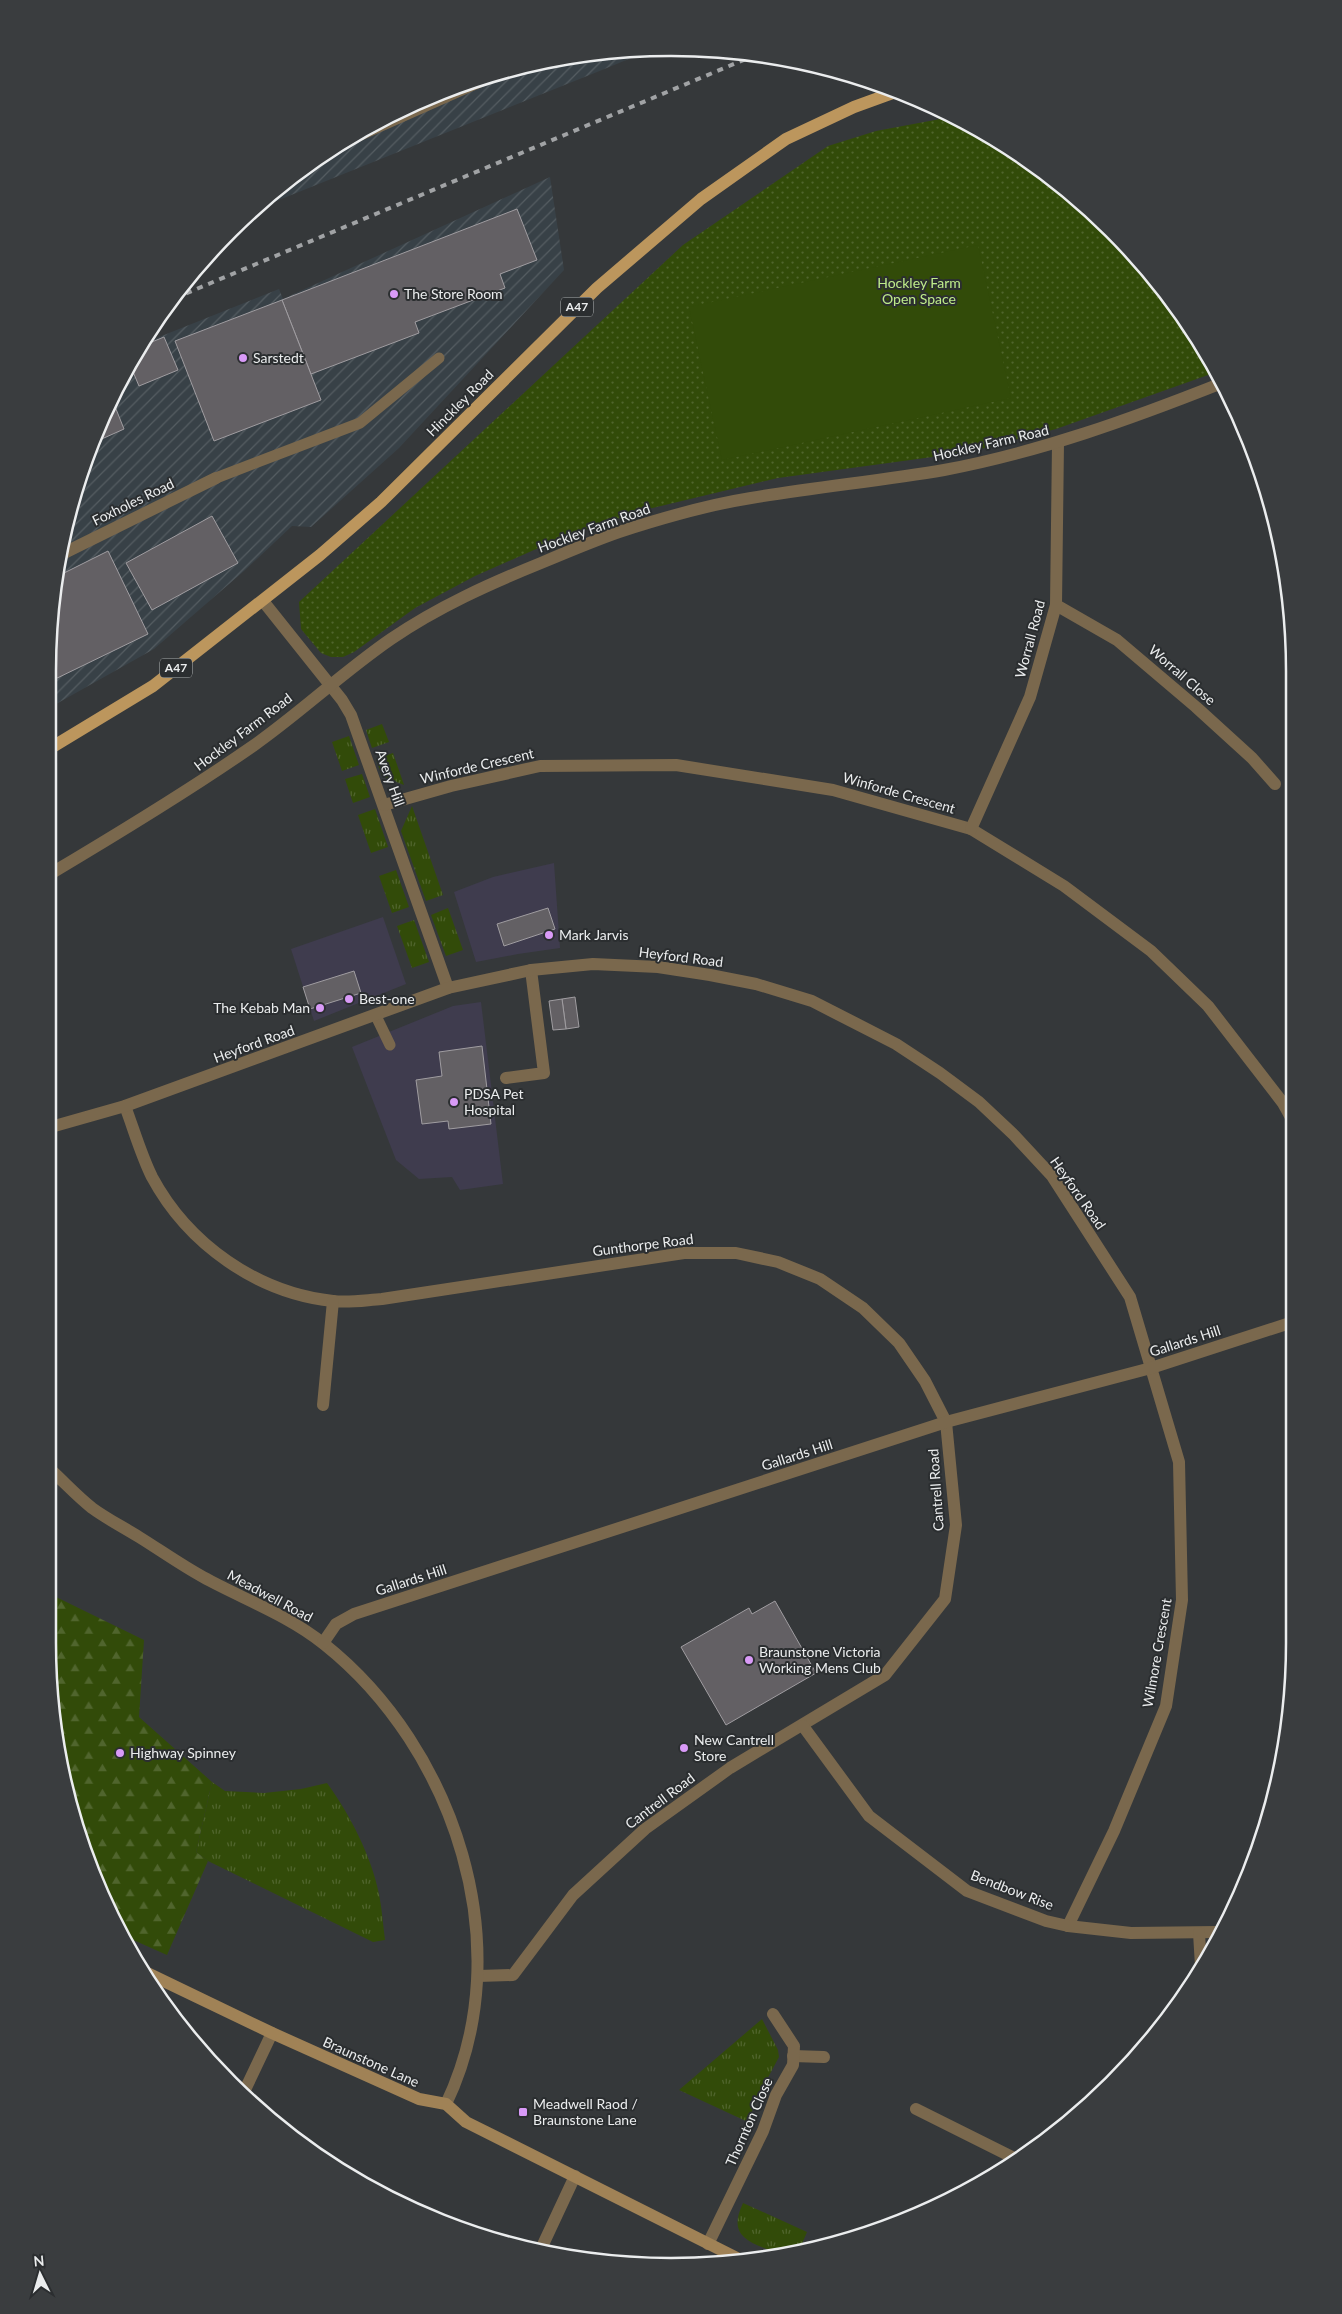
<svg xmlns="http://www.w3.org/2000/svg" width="1342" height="2314" font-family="Lato,sans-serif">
<defs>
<pattern id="industrial-furrows" width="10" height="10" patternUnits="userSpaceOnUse" patternTransform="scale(1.25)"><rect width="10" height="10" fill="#384147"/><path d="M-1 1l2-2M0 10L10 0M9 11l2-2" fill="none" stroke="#555d62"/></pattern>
<pattern id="grass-tufts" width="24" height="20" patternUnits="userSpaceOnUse" patternTransform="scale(1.25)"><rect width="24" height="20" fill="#324b09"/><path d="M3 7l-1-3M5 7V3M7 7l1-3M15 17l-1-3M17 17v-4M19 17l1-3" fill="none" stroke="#50652d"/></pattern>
<pattern id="forest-firs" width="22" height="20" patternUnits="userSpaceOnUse" patternTransform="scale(1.25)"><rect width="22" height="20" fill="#324b09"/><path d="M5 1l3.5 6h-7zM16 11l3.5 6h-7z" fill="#50652d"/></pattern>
<pattern id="park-dots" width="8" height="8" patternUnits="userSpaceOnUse" patternTransform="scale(1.25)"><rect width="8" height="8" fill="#324b09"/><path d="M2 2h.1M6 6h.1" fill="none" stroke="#50652d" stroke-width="1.8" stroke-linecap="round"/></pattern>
</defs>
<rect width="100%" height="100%" fill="#35383a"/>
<g fill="#3f3c4e">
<polygon points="554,863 560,948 518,954 476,962 454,892 493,877"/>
<polygon points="383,917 406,984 314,1021 291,949"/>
<polygon points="481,1002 503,1184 460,1190 452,1177 419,1179 396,1160 352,1047 453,1006"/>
</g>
<g fill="url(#industrial-furrows)">
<polygon points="653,49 602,70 254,210 324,153 432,95 549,60"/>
<polygon points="550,177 564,270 399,448 311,527 292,526 244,571 154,649 49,708 49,630 81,471 144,343 279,289 283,299"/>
</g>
<g fill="url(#grass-tufts)">
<polygon points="382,724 389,742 372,748 366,730"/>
<polygon points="349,736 359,765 342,771 332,742"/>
<polygon points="393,753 404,785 382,776 376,759"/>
<polygon points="362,774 370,797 353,803 345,779"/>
<polygon points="412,806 443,895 426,901 401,831"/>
<polygon points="375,809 388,847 371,853 358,815"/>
<polygon points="396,870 409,907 392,913 379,876"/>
<polygon points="448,908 463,950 446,956 431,915"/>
<polygon points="414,920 429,962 412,968 397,926"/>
<path d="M212,1782L225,1791L264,1793L301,1789L327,1783C350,1815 371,1855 379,1894C382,1909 383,1925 385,1940L373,1942L208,1861L196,1852Z"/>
<polygon points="762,2019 778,2050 779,2057 757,2098 748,2122 679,2090"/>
<path d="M743,2203L807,2232L798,2253C784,2257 776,2253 764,2248C739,2238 731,2229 743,2203Z"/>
</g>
<polygon fill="url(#forest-firs)" points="52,1595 144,1640 139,1717 212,1782 196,1852 208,1861 167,1955 122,1935 112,1919 81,1843 53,1725"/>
<polygon fill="url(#park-dots)" points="951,117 1017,152 1112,230 1211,359 1214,367 1208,375 1056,429 969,452 778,478 640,511 561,538 475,576 415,608 354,652 343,657 331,657 321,653 301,629 299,602 683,245 828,146 876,131"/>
<polygon fill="#324b09" points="978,245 1011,398 722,460 689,307"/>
<g fill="#636064" stroke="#a09da1">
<polygon points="517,209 537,260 500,274 505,288 415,322 419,333 311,374 282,300"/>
<polygon points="282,300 321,400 214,441 175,341"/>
<polygon points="164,337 178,370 139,386 131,367 142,346"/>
<polygon points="114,404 124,429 95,442"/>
<polygon points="212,516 238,563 152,610 126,563"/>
<polygon points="108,551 148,634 49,682 49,630 60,575"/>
<polygon points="548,908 555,929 504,946 497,924"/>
<polygon points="354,971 361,993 310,1009 303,987"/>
<polygon points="575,997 579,1027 566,1029 562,999"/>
<polygon points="562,999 566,1029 553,1030 549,1001"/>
<polygon points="482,1046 491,1124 449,1129 448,1121 422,1124 416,1080 442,1076 439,1052"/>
<polygon points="775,1601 816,1673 726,1725 681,1647 749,1608 752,1614"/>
</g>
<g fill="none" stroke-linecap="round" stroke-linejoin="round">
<g stroke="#7a684d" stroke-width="11">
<polyline points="336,146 489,78"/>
<polyline points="216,478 360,423 439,358"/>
<polyline points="376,1016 390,1045"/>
</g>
<g stroke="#7a684d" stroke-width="12">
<polyline points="64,553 216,478"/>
<polyline points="263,601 342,700 351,715 448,988"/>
<polyline points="1056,605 1117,640 1196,707 1252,758 1275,784"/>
<polyline points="384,805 451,786 540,766 676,765 833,790 971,829 1064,886 1151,951 1208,1006 1283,1103 1293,1121"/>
<polyline points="971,829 1030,697 1056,605 1058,443"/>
<path d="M50,874C119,833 187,792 253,746C300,713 343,672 391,639C438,607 489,584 541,563C567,552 593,541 619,532C662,518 707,505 751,498C815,487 880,481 944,470C1040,452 1131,419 1222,383"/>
<polyline points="506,1078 544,1073 531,970"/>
<path d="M125,1106C134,1130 141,1155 152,1177C188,1244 257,1293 333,1301C349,1303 366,1300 382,1299L684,1253H736L778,1262L820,1279L863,1308L899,1343L925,1381L946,1422L956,1525L945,1599L885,1675L730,1768L645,1829L573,1895L513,1975L478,1976"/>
<polyline points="51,1127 125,1106 448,988 531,970 593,964 658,967 710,975 756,984 812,1001 896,1044 940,1073 979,1102 1014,1135 1052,1176 1130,1297 1179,1462 1182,1600 1166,1706 1114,1831 1068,1926"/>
<polyline points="323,1405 333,1301"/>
<path d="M52,1471C65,1483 78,1497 92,1508C107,1519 123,1527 139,1537C160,1550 181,1565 203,1577C243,1599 288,1615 324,1644C455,1748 521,1948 446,2104"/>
<polyline points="323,1643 336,1624 354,1614 946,1422 1151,1368 1293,1322"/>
<polyline points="803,1726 869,1816 967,1891 1046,1921 1068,1926 1131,1933 1218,1932"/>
<polyline points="1199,1933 1201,1966"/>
<polyline points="793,2056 824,2057"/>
<polyline points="243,2094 272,2033"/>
<polyline points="916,2109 1016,2159"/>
<polyline points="708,2244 763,2131 776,2095 793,2065 794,2046 773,2014"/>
<polyline points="540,2251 575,2176"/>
</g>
<polyline stroke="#a08256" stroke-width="12" points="145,1972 272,2033 419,2099 446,2104 466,2122 743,2261"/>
<polyline stroke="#bc965d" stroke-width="12" points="49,749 153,686 320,555 381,502 597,288 701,199 786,139 854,107 898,91"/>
<polyline stroke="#a1a3a5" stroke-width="4" stroke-dasharray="6 6" stroke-linecap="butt" points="175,298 753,56"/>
</g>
<g fill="#d99af7" stroke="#2b2e30" stroke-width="2">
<circle cx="394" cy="294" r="5"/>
<circle cx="243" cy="358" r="5"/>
<circle cx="549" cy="935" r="5"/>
<circle cx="349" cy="999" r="5"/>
<circle cx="320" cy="1008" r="5"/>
<circle cx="454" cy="1102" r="5"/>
<circle cx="749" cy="1660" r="5"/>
<circle cx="684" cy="1748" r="5"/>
<circle cx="120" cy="1753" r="5"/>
<rect x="518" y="2107" width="10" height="10" rx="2.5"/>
</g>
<g text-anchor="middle" stroke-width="4" stroke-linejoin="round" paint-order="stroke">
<g fill="#2b2e30" stroke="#b1b4b5" stroke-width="1">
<rect x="561" y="297.5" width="32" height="19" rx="4"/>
<rect x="160" y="658.5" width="32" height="19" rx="4"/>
</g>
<g font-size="12" font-weight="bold" fill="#ebedee">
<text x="577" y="311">A47</text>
<text x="176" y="672">A47</text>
</g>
<g font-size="14" fill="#beeb8a" stroke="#2b2e30">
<text x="919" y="288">Hockley Farm<tspan x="919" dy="16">Open Space</tspan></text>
</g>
<g font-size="14" fill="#ebedee" stroke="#2b2e30" text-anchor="start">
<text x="404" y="299">The Store Room</text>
<text x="253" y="363">Sarstedt</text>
<text x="559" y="940">Mark Jarvis</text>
<text x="359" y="1004">Best-one</text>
<text x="310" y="1013" text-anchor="end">The Kebab Man</text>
<text x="464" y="1099">PDSA Pet<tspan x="464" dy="16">Hospital</tspan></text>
<text x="759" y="1657">Braunstone Victoria<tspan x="759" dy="16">Working Mens Club</tspan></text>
<text x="694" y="1745">New Cantrell<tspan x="694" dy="16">Store</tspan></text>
<text x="130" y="1758">Highway Spinney</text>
<text x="533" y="2109">Meadwell Raod /<tspan x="533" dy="16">Braunstone Lane</tspan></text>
</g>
<g font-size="14" fill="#ebedee" stroke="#2b2e30">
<text transform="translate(460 403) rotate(-45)" y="5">Hinckley Road</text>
<text transform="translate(991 443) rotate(-13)" y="5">Hockley Farm Road</text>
<text transform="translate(133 502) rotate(-26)" y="5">Foxholes Road</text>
<text transform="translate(594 528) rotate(-20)" y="5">Hockley Farm Road</text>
<text transform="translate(1030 639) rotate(-75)" y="5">Worrall Road</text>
<text transform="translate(1182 675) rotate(41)" y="5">Worrall Close</text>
<text transform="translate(243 732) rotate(-37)" y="5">Hockley Farm Road</text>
<text transform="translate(477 766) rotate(-13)" y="5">Winforde Crescent</text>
<text transform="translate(390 778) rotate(70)" y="5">Avery Hill</text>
<text transform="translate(899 793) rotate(16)" y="5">Winforde Crescent</text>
<text transform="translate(681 957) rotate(7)" y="5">Heyford Road</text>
<text transform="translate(254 1044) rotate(-20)" y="5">Heyford Road</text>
<text transform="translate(1078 1193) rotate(55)" y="5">Heyford Road</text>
<text transform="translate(643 1245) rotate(-7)" y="5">Gunthorpe Road</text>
<text transform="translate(1185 1341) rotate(-18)" y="5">Gallards Hill</text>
<text transform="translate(797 1455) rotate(-18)" y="5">Gallards Hill</text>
<text transform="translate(936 1490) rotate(-94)" y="5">Cantrell Road</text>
<text transform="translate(411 1580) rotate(-18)" y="5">Gallards Hill</text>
<text transform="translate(270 1596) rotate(28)" y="5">Meadwell Road</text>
<text transform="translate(1157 1653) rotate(-80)" y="5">Wilmore Crescent</text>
<text transform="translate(660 1801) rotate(-37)" y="5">Cantrell Road</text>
<text transform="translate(1012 1890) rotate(21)" y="5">Bendbow Rise</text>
<text transform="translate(371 2062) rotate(24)" y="5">Braunstone Lane</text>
<text transform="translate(749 2122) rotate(-66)" y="5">Thornton Close</text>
</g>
</g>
<path d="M0 0H1342V2314H0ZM671 56H671A615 615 0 0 1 1286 671V1643A615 615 0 0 1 671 2258H671A615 615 0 0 1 56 1643V671A615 615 0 0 1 671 56Z" fill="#3a3d3f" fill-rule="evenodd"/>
<path fill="none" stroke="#ebedee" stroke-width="2.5" d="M671 56H671A615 615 0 0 1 1286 671V1643A615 615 0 0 1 671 2258H671A615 615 0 0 1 56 1643V671A615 615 0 0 1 671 56Z"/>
<g transform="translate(40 2274) rotate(355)" stroke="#2b2e30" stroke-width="4" paint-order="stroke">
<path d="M0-4L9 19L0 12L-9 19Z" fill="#ebedee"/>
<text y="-8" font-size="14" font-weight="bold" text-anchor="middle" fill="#ebedee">N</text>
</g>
</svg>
